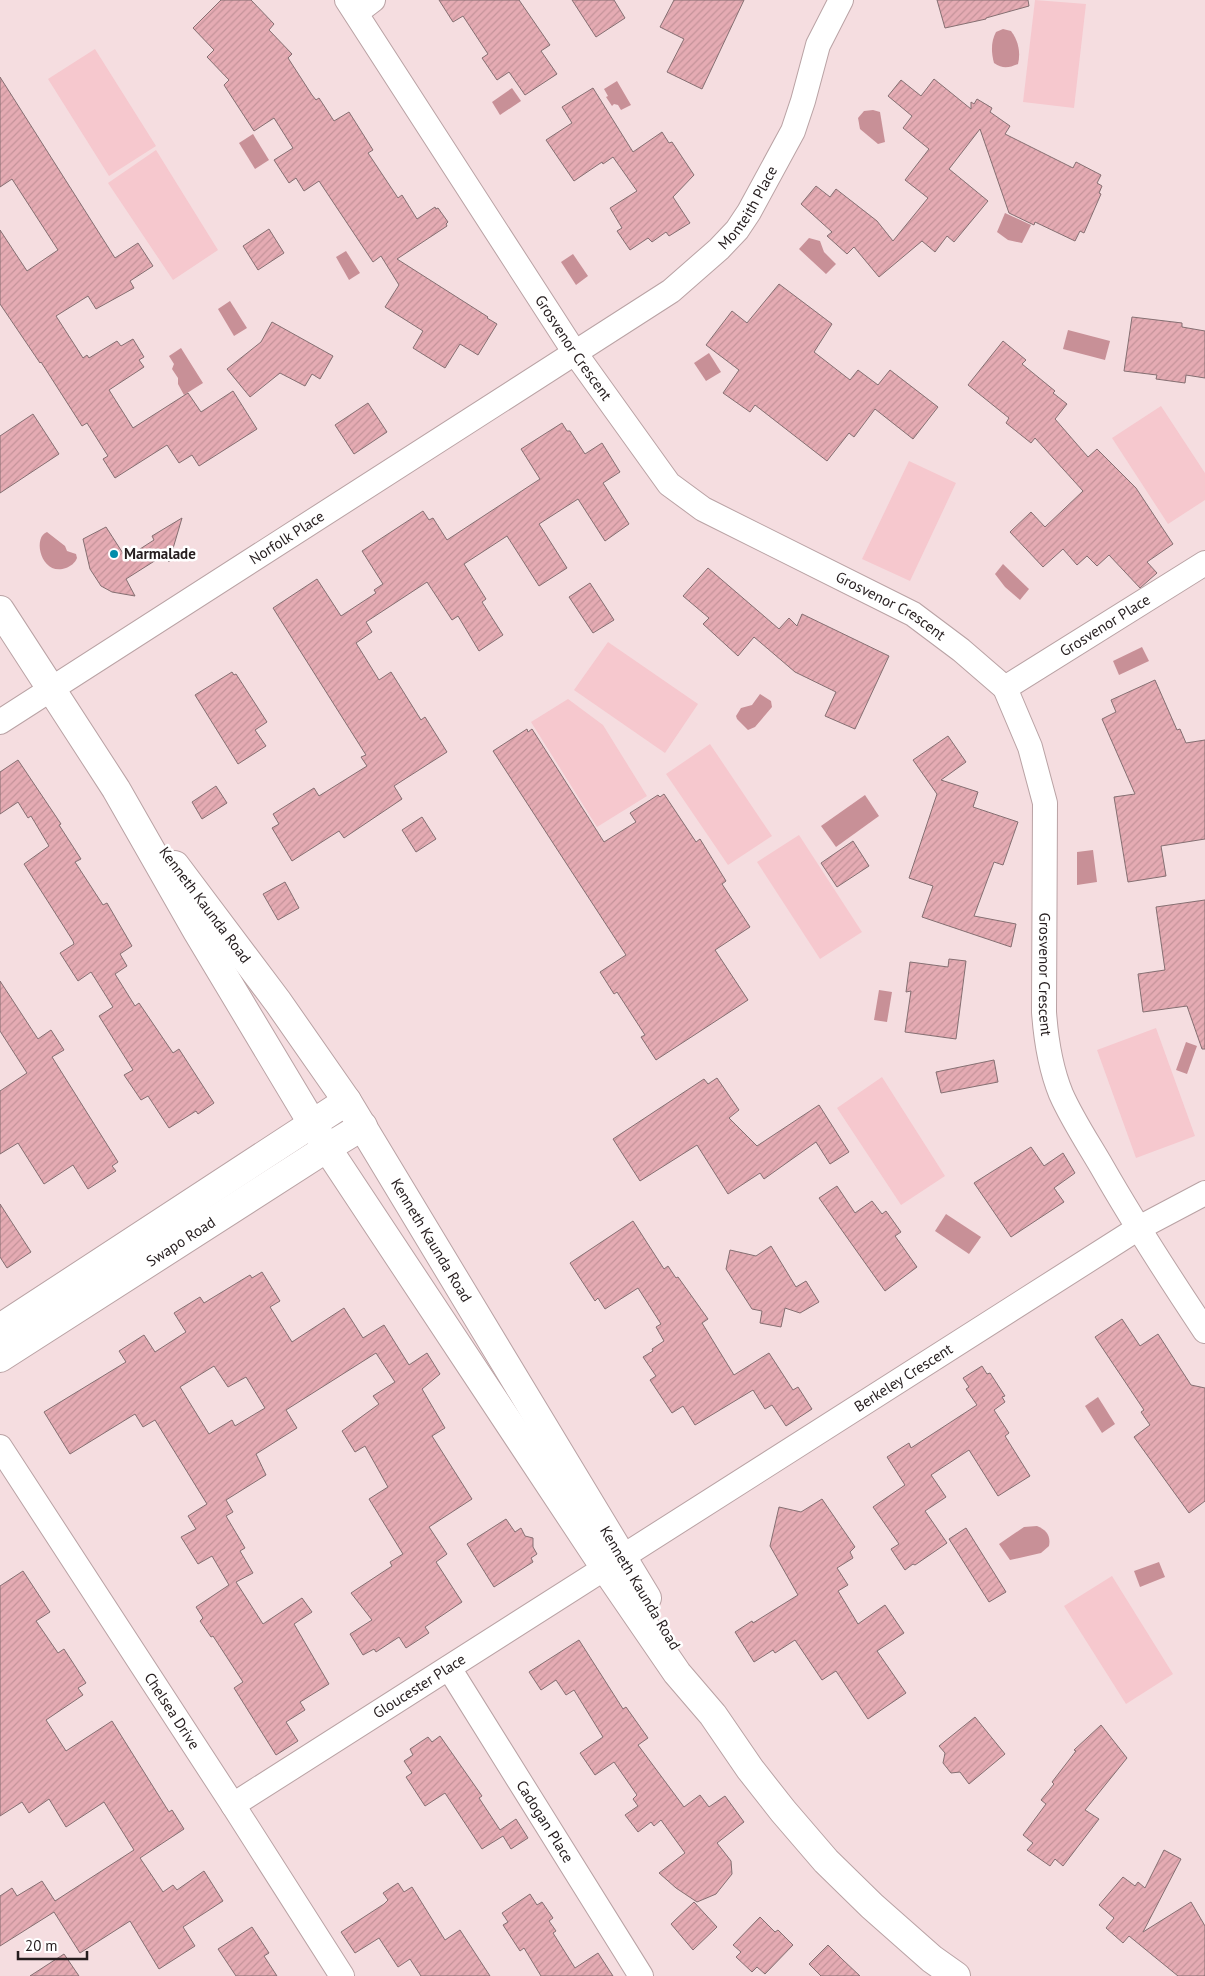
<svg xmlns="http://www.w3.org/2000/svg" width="1205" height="1976" font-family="'PT Sans',sans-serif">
<defs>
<pattern id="building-hatch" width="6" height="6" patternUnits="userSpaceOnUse" patternTransform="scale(1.25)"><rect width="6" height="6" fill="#e5abb3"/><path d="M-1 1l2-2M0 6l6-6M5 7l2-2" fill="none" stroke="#c4939a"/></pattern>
</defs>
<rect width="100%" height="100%" fill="#f5dde0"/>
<g fill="#f6c8ce">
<polygon points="1035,0 1086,4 1074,108 1023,102"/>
<polygon points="95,49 156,146 109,176 48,79"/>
<polygon points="156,150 218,250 173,280 108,183"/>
<polygon points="1161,406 1205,473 1205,500 1168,524 1112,438"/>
<polygon points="909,461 956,483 910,581 862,559"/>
<polygon points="608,642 698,704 665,753 574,690"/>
<polygon points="568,699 603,725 647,796 597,827 531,722"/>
<polygon points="710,744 772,836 728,865 666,774"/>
<polygon points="799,835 862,932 820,959 757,862"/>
<polygon points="1156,1028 1195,1136 1136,1158 1097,1050"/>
<polygon points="882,1077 945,1176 901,1205 837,1108"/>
<polygon points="1112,1576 1173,1674 1126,1704 1064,1606"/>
</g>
<g fill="#c89097">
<path d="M1003,29L1011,31C1018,40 1021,52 1018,64C1008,68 1003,69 994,63C991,52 991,41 996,32Z"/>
<polygon points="617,81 631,105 621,110 618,105 614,104 612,106 606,97 608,96 604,89"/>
<polygon points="512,88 521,101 500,115 492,102"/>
<polygon points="873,110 880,112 885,142 878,144 860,129 858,118 864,111"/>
<polygon points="253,134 269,160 255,169 239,143"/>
<polygon points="1005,213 1031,225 1022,243 1008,240 997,232"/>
<polygon points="809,238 820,241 824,252 836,264 826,274 799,249"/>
<polygon points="346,251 360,273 349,280 336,257"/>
<polygon points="573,254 588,276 576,285 561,262"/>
<polygon points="230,301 247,328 234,336 218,309"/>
<polygon points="1068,330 1110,341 1105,360 1063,349"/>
<polygon points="181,348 203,383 184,395 178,384 178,378 172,369 174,364 169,356"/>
<polygon points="709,353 721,372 706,381 694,363"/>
<path d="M47,532L65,546L67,551L76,554L77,558C75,563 71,566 66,568C41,577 32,537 47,532Z"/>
<polygon points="1003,564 1029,589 1020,600 1005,587 995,574"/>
<polygon points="1142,647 1149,661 1119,675 1113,661"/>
<polygon points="760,694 771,701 772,707 755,727 748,730 737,719 736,716 741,708 752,705"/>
<polygon points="865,795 879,816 836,847 821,826"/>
<polygon points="1093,850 1097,882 1077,885 1077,852"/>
<polygon points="879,990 892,992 887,1022 874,1020"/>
<polygon points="1186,1042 1197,1046 1187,1074 1176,1070"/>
<polygon points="946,1214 981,1237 969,1254 935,1231"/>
<polygon points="1098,1397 1115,1424 1102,1433 1085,1406"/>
<path d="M1037,1526C1046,1530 1051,1535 1049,1546L1041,1553L1010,1560L999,1544L1024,1527Z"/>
<polygon points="1159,1562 1165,1577 1140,1587 1134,1571"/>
</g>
<g fill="url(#building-hatch)" stroke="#856f72" fill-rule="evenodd">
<polygon points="221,0 251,0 274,24 269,30 292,54 288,58 312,95 316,100 319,98 334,121 349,112 373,150 368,153 398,198 402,195 417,219 435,207 436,209 438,208 448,222 446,224 447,226 397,259 488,317 487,318 497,324 478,355 460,344 445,368 413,348 423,331 385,307 399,285 381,256 373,262 319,181 304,191 296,178 289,183 274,160 293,148 274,118 254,131 224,85 229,80 207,57 214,50 193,28"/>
<polygon points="439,0 519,0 550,45 541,51 557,74 525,95 509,72 497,80 482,58 488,54 463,16 453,22"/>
<polygon points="572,0 614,0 625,18 596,37"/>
<polygon points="674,0 744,0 702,89 667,72 684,39 660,27"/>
<polygon points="937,0 1028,0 1029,6 986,18 986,19 945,28"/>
<polygon points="0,77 115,258 138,243 153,266 130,281 134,288 96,309 88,296 56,316 83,358 87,355 89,358 117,341 121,346 133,339 144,357 139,360 144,367 109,390 133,428 188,393 201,412 233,391 257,429 199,466 192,455 179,463 167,445 115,478 103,459 108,456 87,423 82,426 41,362 40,363 0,304 0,230 27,271 58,250 12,179 0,187"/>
<polygon points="934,79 971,109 971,102 974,104 977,99 992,108 990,112 1010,126 1005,134 1073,168 1076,162 1101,175 1097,183 1102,186 1099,193 1101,194 1084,233 1080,231 1075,241 1035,222 1034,225 1009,213 980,129 949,169 988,201 954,242 947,236 935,252 922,241 879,277 854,247 847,254 827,236 832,232 801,204 816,186 830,197 836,189 877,221 893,241 928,198 905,180 929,149 903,128 912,116 888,96 901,80 921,96"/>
<polygon points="593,88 633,152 662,132 669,143 672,142 694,175 673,197 690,223 669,236 666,232 652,242 648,238 630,250 617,231 622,228 610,208 637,191 613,157 603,164 602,162 574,181 546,140 572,123 562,107"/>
<polygon points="269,229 284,253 258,270 243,246"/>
<polygon points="779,284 832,324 814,352 850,380 858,370 878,385 890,370 938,407 913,439 875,409 854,437 849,433 827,461 755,405 750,412 723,393 739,370 706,345 732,311 747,323"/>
<polygon points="1132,317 1182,323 1182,327 1205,331 1205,378 1186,375 1185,383 1156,379 1157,375 1124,371"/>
<polygon points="272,322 333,356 320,379 312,374 305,386 280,373 250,397 227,369 261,342"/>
<polygon points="1003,341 1026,360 1022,364 1055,391 1053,393 1067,404 1055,419 1088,457 1097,449 1136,488 1173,544 1147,562 1157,573 1140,588 1109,555 1097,566 1087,556 1077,565 1063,549 1043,567 1010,532 1031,512 1045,527 1083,491 1035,438 1031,443 1006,423 1009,418 968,385"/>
<polygon points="368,403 387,432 354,454 335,425"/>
<polygon points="33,414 59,454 0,493 0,436"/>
<polygon points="562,423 567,431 570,431 585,454 602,443 620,472 603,483 629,524 605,541 578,499 539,524 567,568 539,586 507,536 464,564 486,599 482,602 503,635 479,651 458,616 452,620 427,582 366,622 372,632 356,643 379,680 391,672 421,720 425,717 447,752 394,786 402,799 344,838 339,831 292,861 272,828 279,824 273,814 314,788 319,796 367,766 361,757 366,755 273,608 317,579 341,616 376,593 374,590 383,584 362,551 423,511 429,520 433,518 447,540 540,479 521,449"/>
<polygon points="182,518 169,562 164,555 126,579 135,596 112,592 101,586 90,569 83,539 106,527 126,558 154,540 152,536"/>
<polygon points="708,568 779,629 789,618 797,626 802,614 889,656 855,729 825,716 836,692 795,672 754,637 738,656 703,624 709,618 683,596"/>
<polygon points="590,583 614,620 593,633 569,597"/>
<polygon points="232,672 234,675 236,674 267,722 255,730 266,746 238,764 195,695"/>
<polygon points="1155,680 1177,730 1180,729 1186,743 1205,740 1205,839 1161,846 1166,876 1128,882 1114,797 1135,794 1102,719 1116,712 1111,700"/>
<polygon points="527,729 528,732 532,729 604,842 636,822 630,813 658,795 660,797 664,794 696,842 700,839 726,881 722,884 750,927 715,950 748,1000 656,1060 641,1037 645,1035 617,992 614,994 600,972 626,955 493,751"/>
<polygon points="948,736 966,762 941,780 978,792 973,807 1018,822 1003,865 994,862 974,916 1016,924 1011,947 922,917 933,886 909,878 937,794 913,760"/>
<polygon points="18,760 61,824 59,825 81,859 75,862 103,905 107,903 132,946 120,954 127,966 115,974 135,1006 139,1003 173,1053 179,1049 214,1103 198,1114 196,1111 169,1128 148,1096 141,1100 124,1075 133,1070 99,1016 113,1007 91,972 78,981 60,953 74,944 73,941 24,864 49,846 31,816 28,818 18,802 0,814 0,772"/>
<polygon points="216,786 227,803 202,819 192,802"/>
<polygon points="422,817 436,839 416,852 402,830"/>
<polygon points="853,841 869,866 837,887 821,863"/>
<polygon points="285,882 299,908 278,920 263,894"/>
<polygon points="1205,900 1205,1049 1202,1049 1187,1006 1143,1012 1138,974 1165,970 1156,907"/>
<polygon points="949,959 966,961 956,1039 905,1032 911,991 906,992 910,962 948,967"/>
<polygon points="0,981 38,1039 51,1030 64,1050 52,1057 118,1162 112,1166 116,1171 88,1189 73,1165 44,1184 18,1143 0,1154 0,1091 27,1073 0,1031"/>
<polygon points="994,1060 998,1082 941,1093 936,1072"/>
<polygon points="717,1078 739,1110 729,1118 757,1146 819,1105 849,1152 830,1164 816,1142 764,1179 760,1173 728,1194 697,1145 640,1181 613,1139 704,1079 708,1084"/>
<polygon points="1031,1147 1044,1166 1063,1153 1075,1173 1054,1188 1064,1202 1011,1237 974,1183"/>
<polygon points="837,1186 855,1213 872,1201 882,1214 886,1211 901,1232 895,1236 917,1267 885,1291 819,1198"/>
<polygon points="0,1204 31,1252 7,1268 0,1257"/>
<polygon points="633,1221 664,1269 668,1266 676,1278 678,1277 708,1319 702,1323 734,1375 769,1353 793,1390 798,1387 812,1409 786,1426 772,1405 765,1409 753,1390 695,1425 683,1406 672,1413 650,1380 656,1376 643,1357 653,1351 652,1349 664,1341 656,1327 661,1324 638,1288 605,1309 598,1298 595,1301 570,1263"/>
<polygon points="771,1246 796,1287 806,1281 819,1302 800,1313 785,1308 781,1327 760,1323 762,1311 752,1309 726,1269 730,1250 756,1256"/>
<path d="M262,1272L280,1301L270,1307L292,1342L344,1308L363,1338L384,1325L409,1365L427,1353L440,1374L422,1389L445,1428L432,1436L472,1499L429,1527L447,1554L436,1562L462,1602L425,1627L429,1633L406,1648L399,1637L376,1652L374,1649L363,1655L350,1634L372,1620L351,1593L392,1566L390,1562L403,1554L369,1499L388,1487L365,1446L355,1452L342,1431L379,1404L373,1396L395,1382L376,1353L286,1410L297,1428L256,1454L266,1475L226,1500L233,1512L226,1516L245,1548L240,1551L253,1573L236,1582L263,1624L302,1598L312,1612L294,1624L329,1684L300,1702L305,1710L286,1722L298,1741L276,1755L234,1688L243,1682L213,1636L211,1637L200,1621L203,1618L196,1607L229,1585L212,1556L198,1564L181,1537L196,1529L188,1516L207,1504L155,1420L143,1427L135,1414L70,1454L44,1412L126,1362L119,1351L144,1335L155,1352L186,1332L174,1313L200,1297L204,1303L250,1275L252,1278ZM214,1366L228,1387L246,1377L265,1408L235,1426L232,1420L209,1434L180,1387Z"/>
<polygon points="1122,1319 1140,1346 1158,1334 1191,1385 1205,1388 1205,1501 1189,1513 1134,1437 1150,1425 1141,1412 1144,1410 1095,1337"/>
<polygon points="982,1366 987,1374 990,1373 1005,1396 1002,1397 1005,1402 994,1410 1009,1433 1005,1436 1030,1476 998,1496 969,1450 931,1475 946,1497 925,1511 947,1543 915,1565 913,1564 905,1570 891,1549 899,1544 873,1507 905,1485 887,1457 909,1443 911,1448 977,1405 966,1389 969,1387 963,1378"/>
<polygon points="822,1499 855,1547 850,1552 853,1558 837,1568 848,1585 838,1591 858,1624 885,1605 904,1633 877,1651 906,1693 868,1719 836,1671 822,1680 795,1640 775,1653 773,1650 754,1662 735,1632 752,1621 753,1623 798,1595 770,1546 779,1507 801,1512"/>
<polygon points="506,1519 515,1532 521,1528 525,1536 533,1538 533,1547 537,1554 531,1558 533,1562 494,1587 467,1544"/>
<polygon points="966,1528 1006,1592 989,1602 949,1539"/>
<polygon points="23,1571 50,1612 36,1621 58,1653 64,1649 86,1683 78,1688 83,1695 46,1720 66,1751 112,1721 169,1812 172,1810 184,1829 140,1858 163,1892 173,1885 177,1890 204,1871 223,1901 183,1927 195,1946 159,1969 130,1921 80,1953 54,1912 0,1946 0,1896 12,1888 17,1896 42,1881 55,1901 134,1850 104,1802 66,1827 49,1799 29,1813 22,1802 0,1816 0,1586"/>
<polygon points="579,1640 623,1709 626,1707 648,1738 638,1745 684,1807 700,1795 709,1807 725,1796 744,1822 717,1843 731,1861 732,1874 716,1894 697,1902 676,1888 659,1873 685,1853 661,1820 654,1826 651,1822 638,1832 625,1815 638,1806 633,1799 637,1795 614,1762 595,1775 580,1753 603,1737 574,1690 566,1695 556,1680 541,1690 529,1672"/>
<polygon points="975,1717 1005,1754 969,1784 960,1772 951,1773 943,1763 945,1753 939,1746"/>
<polygon points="1101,1725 1127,1758 1085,1810 1099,1819 1063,1866 1055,1859 1050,1866 1027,1850 1033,1843 1023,1835 1046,1804 1041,1800 1054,1784 1052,1782 1076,1751 1074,1750"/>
<polygon points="440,1736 482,1796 479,1798 500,1830 516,1819 528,1838 511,1849 503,1836 482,1849 445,1793 425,1806 406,1777 412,1773 404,1761 413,1755 410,1749 428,1737 432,1742"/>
<polygon points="1164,1850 1181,1859 1143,1932 1191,1902 1205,1926 1205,1976 1178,1976 1129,1936 1123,1943 1106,1928 1114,1918 1099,1905 1123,1877 1135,1886 1138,1882 1145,1888"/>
<polygon points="398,1883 404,1892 412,1887 445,1940 460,1930 490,1976 421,1976 410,1959 398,1967 379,1938 355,1953 341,1932 384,1904 388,1900 383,1893"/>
<polygon points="530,1894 537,1905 542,1902 553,1918 549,1921 556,1931 553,1933 575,1968 598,1953 613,1976 541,1976 524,1948 520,1951 503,1925 508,1922 502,1913"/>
<polygon points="694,1902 717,1927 693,1950 671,1924"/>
<polygon points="760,1917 775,1932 778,1930 793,1945 765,1974 757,1967 752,1972 736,1957 741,1952 733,1945"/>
<polygon points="252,1927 269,1953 264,1956 277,1976 236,1976 218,1949"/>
<polygon points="828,1945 843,1960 860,1976 821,1976 809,1964"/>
<polygon points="64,1954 79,1976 30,1976"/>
</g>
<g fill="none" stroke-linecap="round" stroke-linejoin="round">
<g stroke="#b9a2a4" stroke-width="26">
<g id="street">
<path id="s1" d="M347,0L575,353L669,484L703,509L913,614L961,650L1005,688L1030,747L1045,803L1044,1012C1046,1040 1050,1067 1061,1094C1072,1119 1088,1143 1102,1167C1134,1223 1169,1277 1205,1331"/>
<polyline points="356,13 373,0"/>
<path id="s2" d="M1005,688L1205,563"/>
<path id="s3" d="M0,722L671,291L719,249L737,230L749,212L793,131L803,101L818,45L841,0"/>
<path id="s4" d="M0,1447L233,1805L342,1976"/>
<path id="s5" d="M449,1668L641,1976"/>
<path id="s6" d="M233,1805L1137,1229L1205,1193"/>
</g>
</g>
<g stroke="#b9a2a4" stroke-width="30">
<g id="secondary">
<polyline points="0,610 116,789 197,931 327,1148 605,1568 677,1673 713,1715 750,1769 783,1811 826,1861 872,1906 932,1959 956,1976"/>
<path id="s7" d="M175,865L278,1002L347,1101L647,1598"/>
<polyline points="0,1328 347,1101"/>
<path id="s8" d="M0,1358L327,1148L363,1126"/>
</g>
</g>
<use href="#street" stroke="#fff" stroke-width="24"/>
<use href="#secondary" stroke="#fff" stroke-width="28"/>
</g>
<circle fill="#018dab" stroke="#fff" stroke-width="2" cx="114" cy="554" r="5"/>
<g text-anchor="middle" stroke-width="5" stroke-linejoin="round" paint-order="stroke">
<g font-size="15" fill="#251d1e" stroke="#fff">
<text dy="5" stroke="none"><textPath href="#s3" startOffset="912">Monteith Place</textPath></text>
<text dy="5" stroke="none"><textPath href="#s1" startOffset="415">Grosvenor Crescent</textPath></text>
<text dy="5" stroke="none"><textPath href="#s3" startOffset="341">Norfolk Place</textPath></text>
<text dy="5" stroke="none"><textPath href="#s1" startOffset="835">Grosvenor Crescent</textPath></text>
<text dy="5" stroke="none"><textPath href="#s2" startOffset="118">Grosvenor Place</textPath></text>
<text transform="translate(205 905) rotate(53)" y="5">Kenneth Kaunda Road</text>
<text dy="5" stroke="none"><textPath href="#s1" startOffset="1270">Grosvenor Crescent</textPath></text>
<text dy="5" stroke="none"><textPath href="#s7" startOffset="455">Kenneth Kaunda Road</textPath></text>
<text dy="5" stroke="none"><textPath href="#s8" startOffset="215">Swapo Road</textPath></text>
<text dy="5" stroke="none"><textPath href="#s6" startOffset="795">Berkeley Crescent</textPath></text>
<text transform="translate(640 1588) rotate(59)" y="5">Kenneth Kaunda Road</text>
<text dy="5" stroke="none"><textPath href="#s6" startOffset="221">Gloucester Place</textPath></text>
<text dy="5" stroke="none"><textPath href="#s4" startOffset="315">Chelsea Drive</textPath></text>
<text dy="5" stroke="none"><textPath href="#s5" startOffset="181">Cadogan Place</textPath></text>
</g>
<g font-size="15" font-weight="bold" fill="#251d1e" stroke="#fff" text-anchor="start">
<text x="124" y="559">Marmalade</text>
</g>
</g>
<path d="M18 1951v8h69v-8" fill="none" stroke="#251d1e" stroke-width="2.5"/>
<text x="25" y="1951" font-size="15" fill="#251d1e" stroke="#ffffff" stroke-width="4" paint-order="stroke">20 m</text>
</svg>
